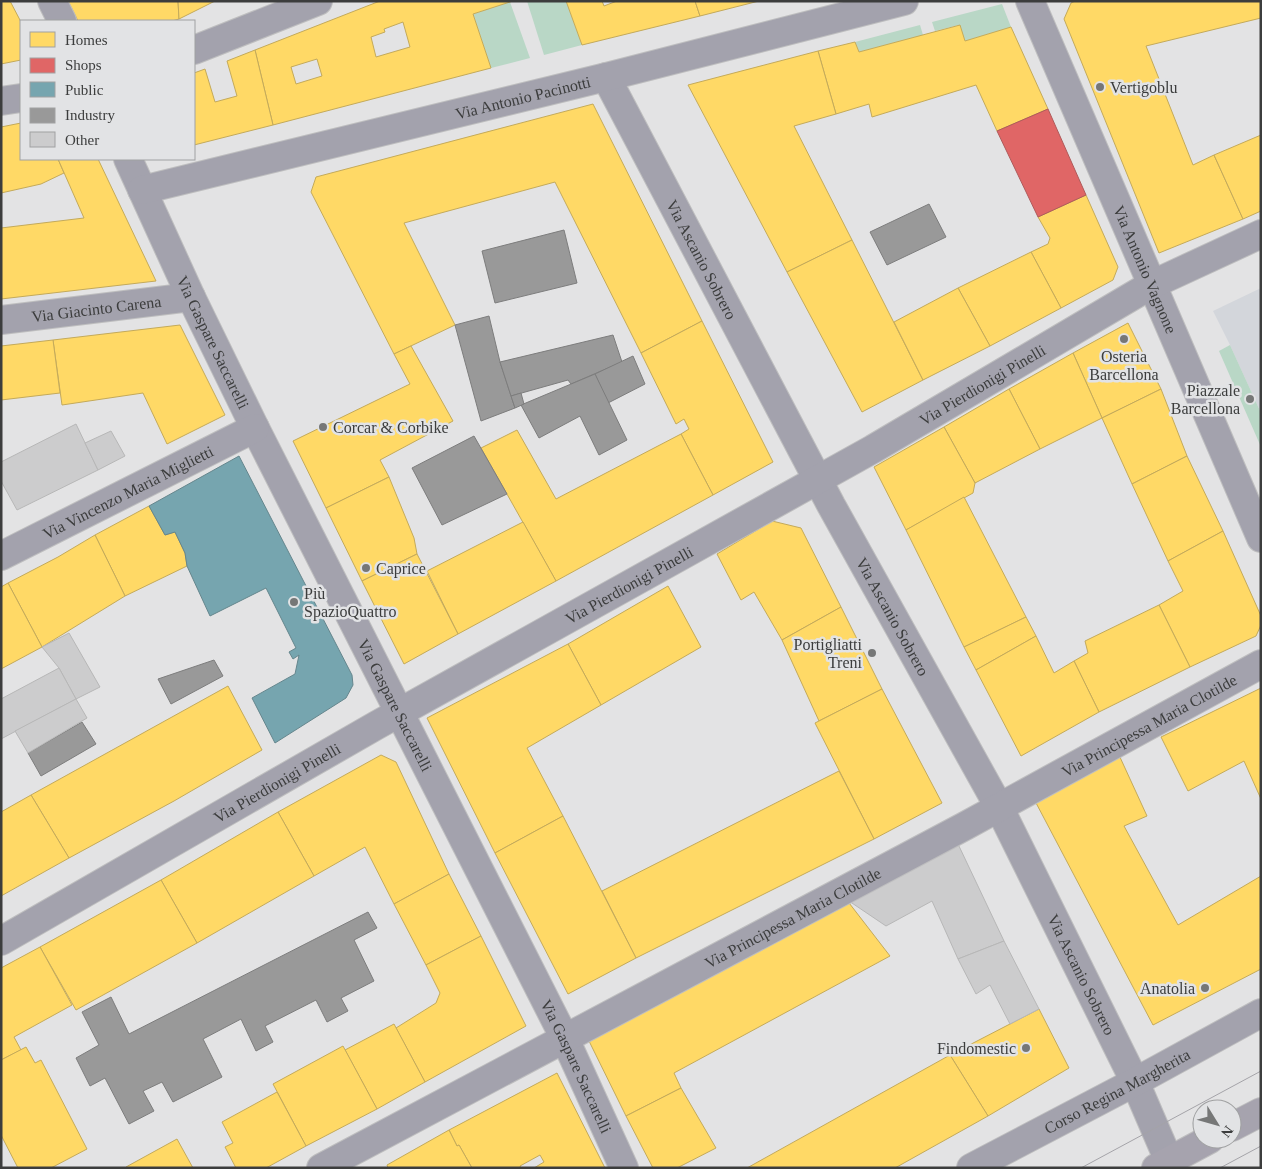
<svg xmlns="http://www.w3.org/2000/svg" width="1262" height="1169" font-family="'Times New Roman',serif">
<rect width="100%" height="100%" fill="#e3e3e4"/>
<polygon fill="#d3d6db" points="1261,288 1261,413 1230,345 1213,311"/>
<g fill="#b9d7c6">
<polygon points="527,1 566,1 582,45 544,55"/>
<polygon points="510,2 530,58 491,68 473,14"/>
<polygon points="1002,4 1011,27 965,41 959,25 935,31 932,22"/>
<polygon points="920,25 923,35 859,52 855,42"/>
<polygon points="1230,345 1261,413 1261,447 1219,351"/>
</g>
<g fill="#ffd966" stroke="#c4aa5a" fill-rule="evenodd">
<polygon points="1,1 10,1 21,22 21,60 1,64"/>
<polygon points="68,1 178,1 179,19 172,21 78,21"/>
<polygon points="178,1 215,1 179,19"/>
<path d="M380,1H513L473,14L491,68L273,125L255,50ZM403,22L410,47L376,57L371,37L385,32L384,29ZM317,59L322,76L296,84L291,67Z"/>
<polygon points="566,1 602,1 604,6 617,1 695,1 700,16 582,45"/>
<polygon points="695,1 759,1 700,16"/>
<polygon points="1075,1 1261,1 1261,18 1146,46 1193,165 1214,155 1243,219 1159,253 1064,19 1071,3"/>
<polygon points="960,25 965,41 1011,27 1048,109 997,131 976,85 872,117 869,104 836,114 818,51 855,42 859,52"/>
<polygon points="255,50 273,125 194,145 194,73 205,69 215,102 237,96 227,61"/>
<polygon points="818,51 836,114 794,126 852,240 787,272 688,85"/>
<polygon points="593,104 702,321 641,353 555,182 404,223 455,325 394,354 311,192 316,177"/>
<polygon points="21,123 21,159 58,159 64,173 41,184 1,193 1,127"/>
<polygon points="1261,135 1261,211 1243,219 1214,155"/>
<polygon points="58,159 98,159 156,281 1,299 1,228 84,218"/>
<polygon points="1086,195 1118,267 1113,280 1061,308 1031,252 1048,244 1050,238 1038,217"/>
<polygon points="852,240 923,380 862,412 787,272"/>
<polygon points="1031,252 1061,308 990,346 958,288"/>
<polygon points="958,288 990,346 923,380 894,322"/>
<polygon points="702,321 773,462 713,495 681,434 689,429 684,419 676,424 641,353"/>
<polygon points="1128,323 1161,389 1102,418 1073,353"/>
<polygon points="180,325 225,415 167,444 143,393 62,405 53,340"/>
<polygon points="53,340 60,393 1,400 1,346"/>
<polygon points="411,346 453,421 380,460 389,477 326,508 293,441 410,384 394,354"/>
<polygon points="1073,353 1102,418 1040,449 1009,389"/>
<polygon points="1009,389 1040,449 975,483 944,427"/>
<polygon points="1161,389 1187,456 1132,484 1102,418"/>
<polygon points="944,427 975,483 973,493 906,530 874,467"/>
<polygon points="517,430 556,499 681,434 713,495 556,581 481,448"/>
<polygon points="1187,456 1223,531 1168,561 1132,484"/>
<polygon points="389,477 414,538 417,554 362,581 326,508"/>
<polygon points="964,497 1026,617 964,647 906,530"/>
<polygon points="149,506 165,535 175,532 185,553 187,566 125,596 95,535"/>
<polygon points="772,521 801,528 841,607 782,640 754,592 741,600 717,554"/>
<polygon points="523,522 556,581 458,634 427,571"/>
<polygon points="1223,531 1261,616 1261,625 1256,636 1190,667 1159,605 1183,591 1168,561"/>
<polygon points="95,535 125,596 42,647 8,583 58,557"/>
<polygon points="417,554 458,634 404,664 362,581"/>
<polygon points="8,583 42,647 1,669 1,587"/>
<polygon points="668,586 701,647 601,705 568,644"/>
<polygon points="1159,605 1190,667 1099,712 1074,661 1088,653 1085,641"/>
<polygon points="841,607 882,689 819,721 782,640"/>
<polygon points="1026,617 1036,636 976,670 964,647"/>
<polygon points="1036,636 1054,673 1074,661 1099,712 1021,756 976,670"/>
<polygon points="568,644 601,705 527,748 563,816 495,853 427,718"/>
<polygon points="228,686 262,750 174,801 69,858 31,795"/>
<polygon points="1261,688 1261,799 1244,761 1188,791 1161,737"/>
<polygon points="882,689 942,803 874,839 815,723"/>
<polygon points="381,755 396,762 449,874 394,904 365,847 314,876 278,812"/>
<polygon points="1119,755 1147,816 1124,826 1178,925 1261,876 1261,969 1153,1025 1035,801"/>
<polygon points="839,771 874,839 636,958 602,891"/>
<polygon points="31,795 69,858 1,896 1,812"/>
<polygon points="278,812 314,876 197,943 161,880"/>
<polygon points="563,816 636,958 568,994 495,853"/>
<polygon points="449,874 481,936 426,965 394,904"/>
<polygon points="161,880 197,943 76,1010 40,947"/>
<polygon points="846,899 890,956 674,1073 681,1088 626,1116 588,1039"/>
<polygon points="481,936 526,1026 425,1082 396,1028 436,1003 440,993 426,965"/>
<polygon points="40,947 72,1005 14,1037 21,1050 1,1060 1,968"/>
<polygon points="1039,1009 1069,1068 988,1116 950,1055"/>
<polygon points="394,1024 425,1082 377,1109 345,1050"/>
<polygon points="343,1046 377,1109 306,1146 273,1084"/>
<polygon points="26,1047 35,1063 41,1060 87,1149 51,1168 18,1168 1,1135 1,1060"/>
<polygon points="950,1055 988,1116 895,1168 747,1168"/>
<polygon points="557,1073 605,1168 534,1168 544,1162 540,1155 520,1166 521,1168 472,1168 459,1145 457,1146 449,1130"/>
<polygon points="681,1088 716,1148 677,1168 653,1168 626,1116"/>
<polygon points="277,1092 306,1146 266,1168 236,1168 225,1147 233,1143 222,1122"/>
<polygon points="449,1130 457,1146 459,1145 472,1168 388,1168 387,1165"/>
<polygon points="177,1139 193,1168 126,1168 126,1167"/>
</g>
<polygon fill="#e06666" stroke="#af5a5a" points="1048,109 1086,195 1038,217 997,131"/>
<polygon fill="#76a5af" stroke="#65868d" points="239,456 352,675 353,685 346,698 275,743 252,698 295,674 299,655 293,659 289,652 296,648 266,588 210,616 187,566 185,553 175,532 165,535 149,506"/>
<g fill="#999" stroke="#7d7d7d">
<polygon points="929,204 946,237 887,265 870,232"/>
<polygon points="564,230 577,283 495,303 482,251"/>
<polygon points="489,316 500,362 515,408 481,421 455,325"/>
<polygon points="613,335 622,362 571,384 568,380 511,396 500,362"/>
<polygon points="633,356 645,384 608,403 595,374"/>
<polygon points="595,374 627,440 599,455 580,416 539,438 521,405"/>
<polygon points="521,393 524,404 515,408 511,396"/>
<polygon points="474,436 507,494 442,525 412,468"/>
<polygon points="214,660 223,676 171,704 158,679"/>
<polygon points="82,722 96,744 41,776 28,753"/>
<polygon points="368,912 377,928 354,940 374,981 341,998 348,1011 327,1022 316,1000 265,1026 273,1042 256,1051 241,1019 203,1039 222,1077 173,1102 162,1082 143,1091 154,1111 129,1124 105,1078 90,1086 76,1058 99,1045 82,1012 111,997 129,1034"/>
</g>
<g fill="#cccccd" stroke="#b7b7b7">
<polygon points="76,424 98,470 17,510 1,481 1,462"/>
<polygon points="111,431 125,456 98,470 85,443"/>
<polygon points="69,633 100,687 76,699 59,668 42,647"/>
<polygon points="59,668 76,699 1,739 1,699"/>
<polygon points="76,699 87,718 28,753 15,731"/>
<polygon points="958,844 1004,941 958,959 932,901 886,926 846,899"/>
<polygon points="1004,941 1039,1009 1010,1024 990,985 976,994 958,959"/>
</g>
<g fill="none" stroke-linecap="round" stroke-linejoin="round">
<g stroke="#bebebf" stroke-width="30">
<g id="minor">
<polyline points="52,1 62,21"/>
<path id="s1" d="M1030,1L1261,538"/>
<polyline points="194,50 318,1"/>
<path id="s2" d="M606,77L831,505L999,807L1135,1082L1172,1168"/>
<polyline points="1,101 21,98"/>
<path id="s3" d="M128,159L191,297L255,428L565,1039L624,1168"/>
<path id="s4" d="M142,190L606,77L904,1"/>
<path id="s5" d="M1,320L191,297"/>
<path id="s6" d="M1,556L255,428"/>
<path id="s7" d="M1,941L377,725L873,449L1151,285L1261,234"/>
<path id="s8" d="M321,1168L965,826L1261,664"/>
<path id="s9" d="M971,1168L1135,1082L1261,1013"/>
</g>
</g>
<g stroke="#bebebf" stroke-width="30">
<g id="major">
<polyline points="1232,1127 1261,1112"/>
<polyline points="1156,1168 1210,1139"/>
</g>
</g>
<use href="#minor" stroke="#a3a2ad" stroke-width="28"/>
<use href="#major" stroke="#a6a3ae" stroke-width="28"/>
<g stroke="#a4a3a8" stroke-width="1">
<polyline points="1081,1168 1261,1071"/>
<polyline points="1220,1168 1261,1146"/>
</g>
</g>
<g fill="#767777" stroke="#e2e3e5" stroke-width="2">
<circle cx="1100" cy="87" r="5"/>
<circle cx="1124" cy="339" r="5"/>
<circle cx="1250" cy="399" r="5"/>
<circle cx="323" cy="427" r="5"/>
<circle cx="366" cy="568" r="5"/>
<circle cx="294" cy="602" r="5"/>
<circle cx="872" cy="653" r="5"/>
<circle cx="1205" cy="988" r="5"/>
<circle cx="1026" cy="1048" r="5"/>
</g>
<g text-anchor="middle" stroke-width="5" stroke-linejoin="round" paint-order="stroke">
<g font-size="16" fill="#3c3d3d" stroke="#e2e3e5" text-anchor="start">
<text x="1110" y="93">Vertigoblu</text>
<text x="1124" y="362" text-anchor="middle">Osteria<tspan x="1124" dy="18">Barcellona</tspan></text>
<text x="1240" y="396" text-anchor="end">Piazzale<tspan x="1240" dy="18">Barcellona</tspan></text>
<text x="333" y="433">Corcar &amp; Corbike</text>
<text x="376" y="574">Caprice</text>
<text x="304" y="599">Più<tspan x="304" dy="18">SpazioQuattro</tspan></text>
<text x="862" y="650" text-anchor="end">Portigliatti<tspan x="862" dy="18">Treni</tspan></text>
<text x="1195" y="994" text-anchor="end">Anatolia</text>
<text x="1016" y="1054" text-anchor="end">Findomestic</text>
</g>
<g font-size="16" fill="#3c3d3d" stroke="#e2e3e5">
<text dy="6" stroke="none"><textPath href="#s4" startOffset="392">Via Antonio Pacinotti</textPath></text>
<text dy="6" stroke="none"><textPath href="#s2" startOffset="206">Via Ascanio Sobrero</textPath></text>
<text dy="6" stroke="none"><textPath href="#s1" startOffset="292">Via Antonio Vagnone</textPath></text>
<text dy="6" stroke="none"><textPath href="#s5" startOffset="96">Via Giacinto Carena</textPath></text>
<text dy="6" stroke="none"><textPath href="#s3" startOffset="202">Via Gaspare Saccarelli</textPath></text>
<text dy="6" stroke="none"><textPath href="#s7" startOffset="1128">Via Pierdionigi Pinelli</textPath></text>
<text dy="6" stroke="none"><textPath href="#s6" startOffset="142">Via Vincenzo Maria Miglietti</textPath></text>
<text dy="6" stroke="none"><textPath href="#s7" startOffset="722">Via Pierdionigi Pinelli</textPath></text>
<text dy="6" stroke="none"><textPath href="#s2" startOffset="611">Via Ascanio Sobrero</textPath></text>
<text dy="6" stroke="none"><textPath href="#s3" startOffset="608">Via Gaspare Saccarelli</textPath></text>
<text dy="6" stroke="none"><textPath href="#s8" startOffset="939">Via Principessa Maria Clotilde</textPath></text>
<text dy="6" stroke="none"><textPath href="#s7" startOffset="318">Via Pierdionigi Pinelli</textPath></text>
<text dy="6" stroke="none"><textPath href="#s8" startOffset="534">Via Principessa Maria Clotilde</textPath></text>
<text dy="6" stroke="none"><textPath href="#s2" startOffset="1016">Via Ascanio Sobrero</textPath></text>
<text dy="6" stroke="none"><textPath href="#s3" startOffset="1012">Via Gaspare Saccarelli</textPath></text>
<text dy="6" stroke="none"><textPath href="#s9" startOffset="165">Corso Regina Margherita</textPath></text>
</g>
</g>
<rect width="1262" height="1169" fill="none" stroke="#3c3d3d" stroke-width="5"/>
<rect x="20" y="20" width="175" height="140" fill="#e2e3e5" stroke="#a0a1a2"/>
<rect x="30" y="32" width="25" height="15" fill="#ffd966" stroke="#a0a1a2"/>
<text x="65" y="45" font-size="15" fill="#3c3d3d">Homes</text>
<rect x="30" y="58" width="25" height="15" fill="#e06666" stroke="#a0a1a2"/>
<text x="65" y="70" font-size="15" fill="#3c3d3d">Shops</text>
<rect x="30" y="82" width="25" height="15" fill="#76a5af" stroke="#a0a1a2"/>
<text x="65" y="95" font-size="15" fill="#3c3d3d">Public</text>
<rect x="30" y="108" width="25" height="15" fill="#999999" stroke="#a0a1a2"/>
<text x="65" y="120" font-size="15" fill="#3c3d3d">Industry</text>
<rect x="30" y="132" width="25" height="15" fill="#cccccd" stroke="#a0a1a2"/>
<text x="65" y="145" font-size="15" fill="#3c3d3d">Other</text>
<g transform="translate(1217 1124) rotate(127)"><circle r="24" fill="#e2e3e5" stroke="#a0a1a2"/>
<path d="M0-4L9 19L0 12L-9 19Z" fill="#767777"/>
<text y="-8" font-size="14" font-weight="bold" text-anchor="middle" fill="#3c3d3d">N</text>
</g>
</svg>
